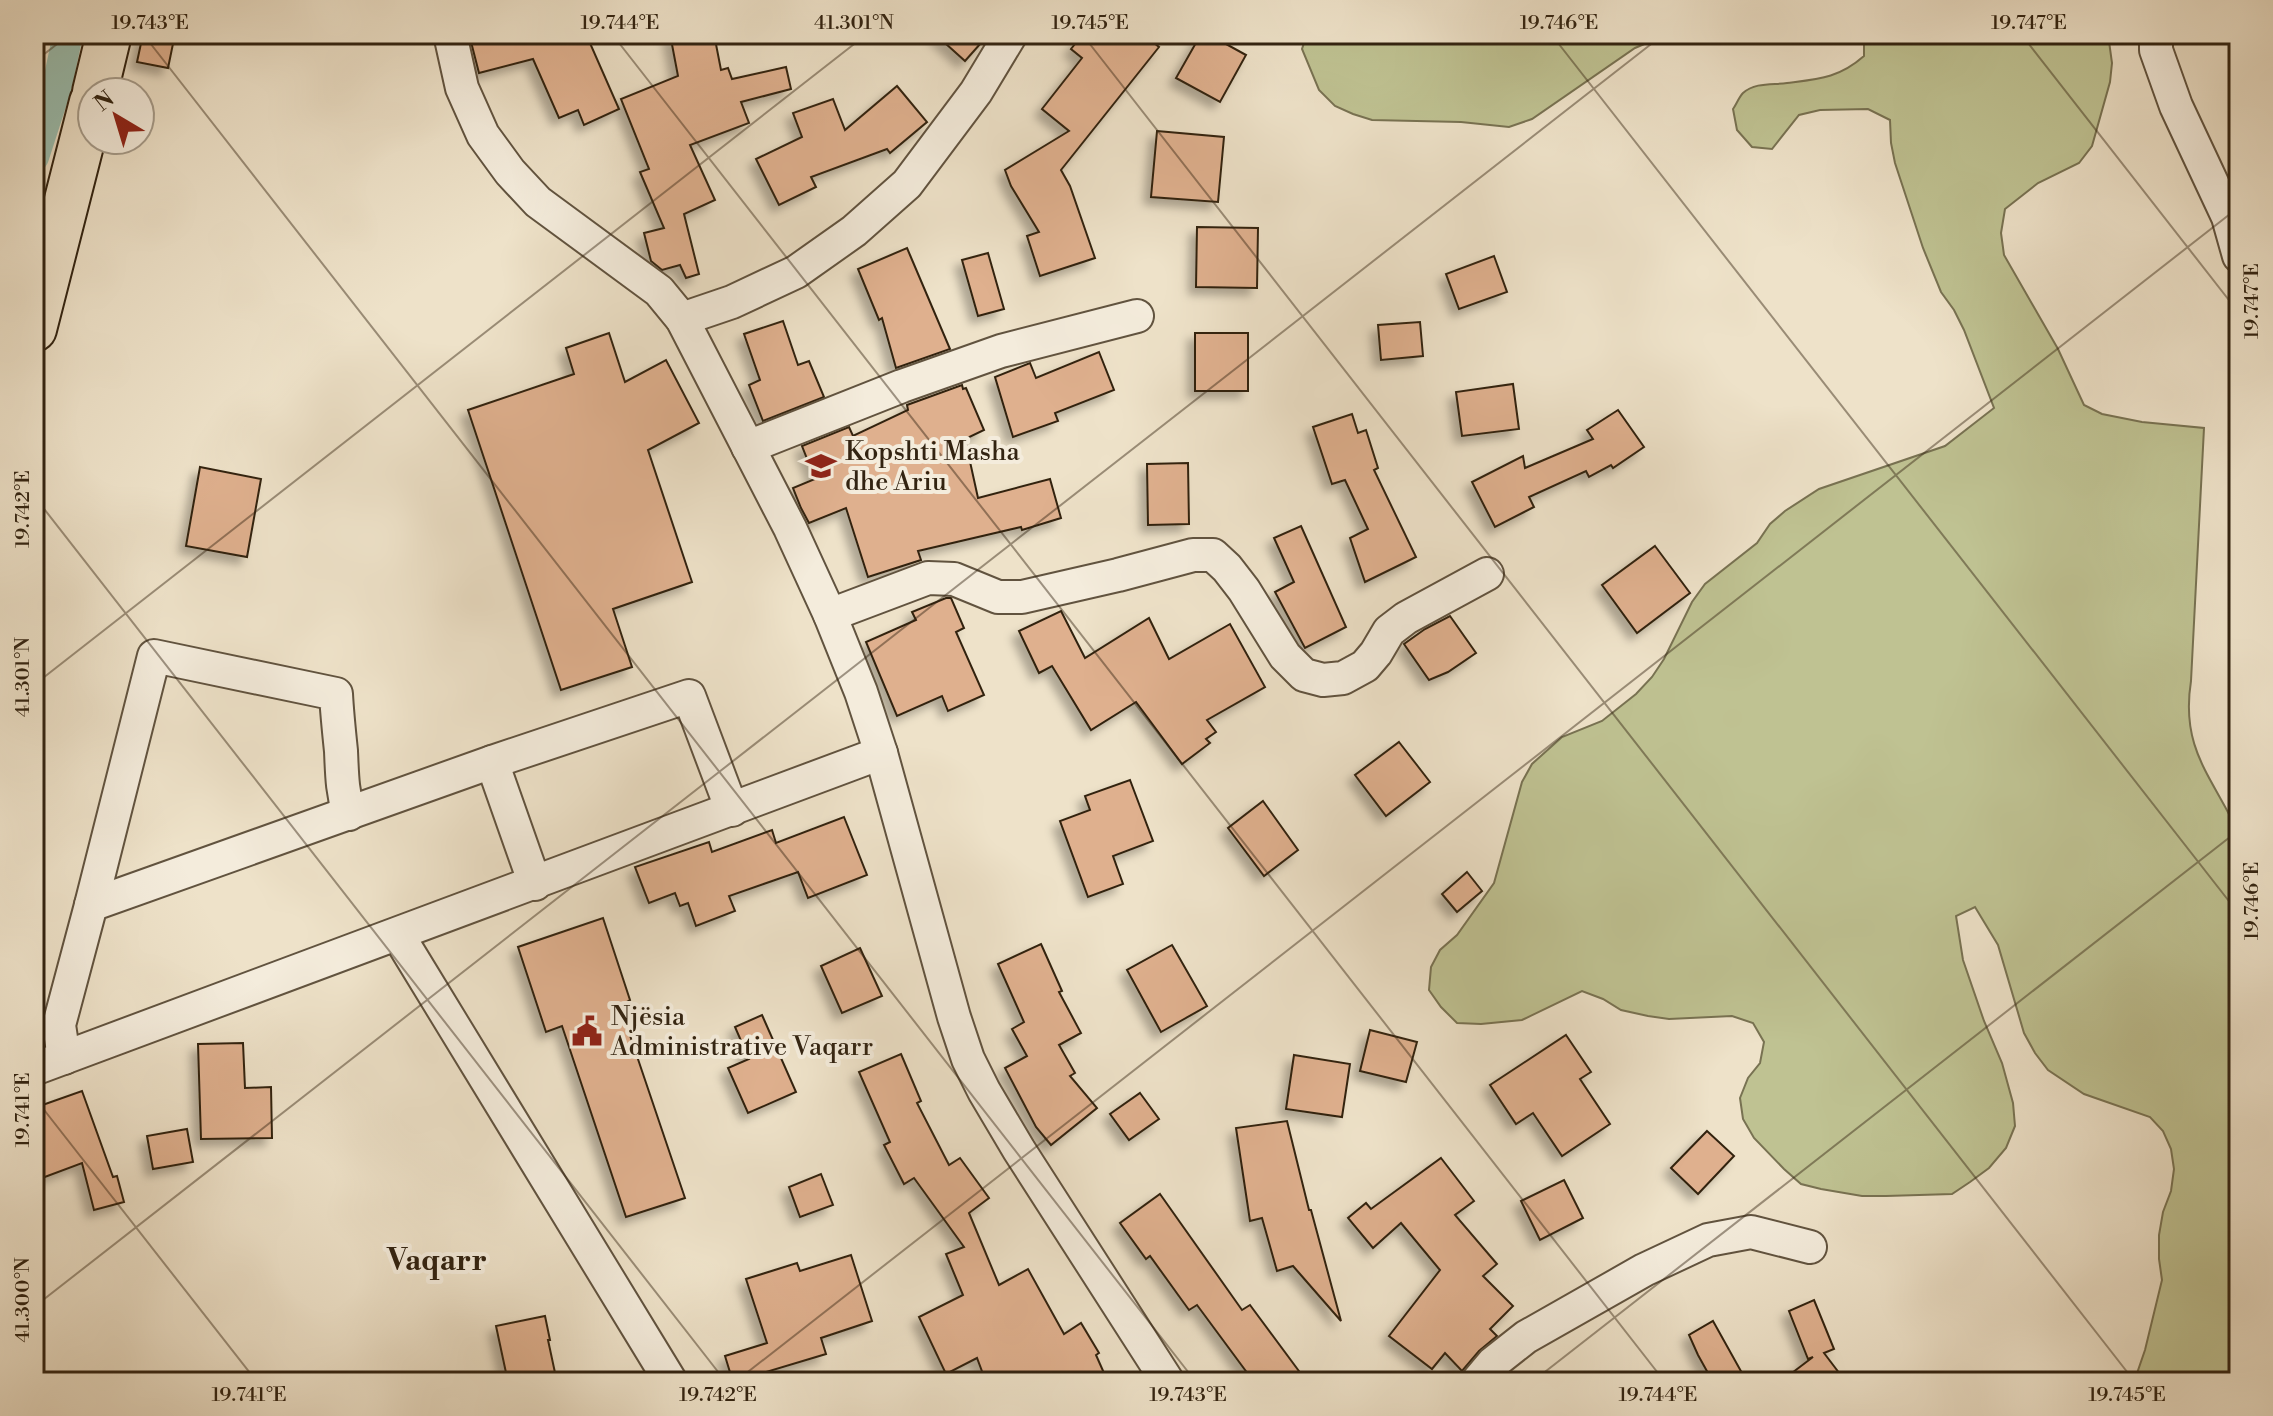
<svg xmlns="http://www.w3.org/2000/svg" width="2273" height="1416" font-family="'Libre Bodoni',serif">
<defs>
<filter id="shadow"><feDropShadow dx="-7" dy="7" stdDeviation="4" flood-color="#0004"/></filter>
</defs>
<rect width="100%" height="100%" fill="#eee2c9"/>
<filter id="stains"><feTurbulence type="fractalNoise" baseFrequency=".0025" numOctaves="4"/><feColorMatrix values="0 0 0 0 .2 0 0 0 0 .09 0 0 0 0 .02 0 0 0 .5 -.17"/></filter>
<radialGradient id="worn" r=".72"><stop offset=".6" stop-color="#630" stop-opacity="0"/><stop offset="1" stop-color="#630" stop-opacity=".3"/></radialGradient>
<g fill="#bfc292" stroke="#787252" stroke-width="2">
<polygon points="1307,34 1685,34 1656,39 1635,48 1532,119 1509,127 1461,122 1372,120 1353,114 1335,106 1319,90 1302,49"/>
<path d="M1864,34H2108L2112,63L2110,82L2092,146L2079,163L2038,183L2005,209L2001,233L2004,255L2058,349L2084,405L2102,414L2142,422L2204,428L2191,681C2180,750 2213,777 2239,834V1382H2134L2145,1350L2162,1280L2159,1259V1235L2163,1212L2171,1191L2174,1169L2171,1149L2163,1131L2150,1117L2084,1094L2048,1070L2035,1053L2024,1033L1998,945L1975,907L1956,916L1963,960L1984,1021L2002,1063L2013,1103L2015,1126L2006,1148L1989,1168L1970,1182L1952,1194L1886,1196H1862L1821,1189L1801,1184L1784,1169L1754,1138L1743,1119L1740,1098L1748,1078L1760,1063L1764,1042L1753,1023L1732,1016L1669,1019L1648,1016L1621,1010L1603,999L1582,991L1522,1020L1481,1024L1457,1023L1441,1007L1429,990L1431,967L1440,950L1457,935L1494,883L1522,782L1532,764L1562,737L1602,721L1636,694L1652,677L1664,659L1692,602L1705,584L1757,543L1770,524L1785,511L1819,489L1945,446L1994,408L1964,330L1954,310L1941,292L1923,248L1895,163L1891,143L1890,120L1868,109L1820,110L1799,115L1772,149L1752,147L1737,130L1733,109C1736,105 1739,97 1743,93C1755,82 1773,85 1787,83C1819,79 1839,78 1864,56Z"/>
</g>
<g fill="none" stroke-linecap="round" stroke-linejoin="round">
<polyline stroke="#9bbfb0" stroke-width="30" points="34,157 57,86 68,34"/>
</g>
<g fill="#dfb08e" stroke="#322311" stroke-width="2" filter="url(#shadow)">
<polygon points="143,34 175,34 168,68 137,62"/>
<polygon points="469,34 586,34 619,109 584,125 578,110 559,118 533,59 479,73"/>
<polygon points="670,34 714,34 721,70 728,68 732,79 786,67 791,89 741,102 749,123 690,145 715,200 684,214 699,274 686,278 680,265 662,270 651,261 644,233 664,228 640,172 649,169 621,99 678,76"/>
<polygon points="935,34 989,34 965,61"/>
<polygon points="1083,34 1143,34 1159,47 1061,170 1070,186 1095,258 1040,276 1027,236 1039,232 1011,186 1005,170 1069,131 1042,109 1082,58 1071,49"/>
<polygon points="1201,34 1208,34 1246,55 1220,102 1176,78"/>
<polygon points="897,86 927,122 890,153 887,149 811,177 816,187 779,205 756,159 802,137 793,113 833,99 845,130"/>
<polygon points="1157,131 1224,137 1218,202 1151,197"/>
<polygon points="1197,227 1258,228 1257,288 1196,287"/>
<polygon points="907,248 950,349 896,368 882,318 879,320 858,269"/>
<polygon points="988,253 1004,309 978,316 962,260"/>
<polygon points="1494,256 1507,292 1459,309 1446,274"/>
<polygon points="783,321 798,365 809,361 824,397 763,421 749,385 760,380 744,334"/>
<polygon points="1420,322 1423,356 1381,360 1378,325"/>
<polygon points="609,333 625,382 666,360 699,423 648,450 692,582 613,609 632,667 561,690 468,410 574,374 566,348"/>
<rect x="1195" y="333" width="53" height="58"/>
<polygon points="1099,352 1114,390 1055,413 1058,421 1013,437 995,377 1030,363 1036,378"/>
<polygon points="1513,384 1519,429 1462,436 1456,392"/>
<polygon points="962,385 963,389 966,388 984,430 965,439 978,498 1050,479 1061,518 1022,530 1021,527 918,551 921,560 868,577 846,508 809,523 801,508 793,488 815,479 802,446 849,427 853,436 908,410 907,405"/>
<polygon points="1618,410 1644,447 1613,468 1611,465 1589,477 1586,471 1529,497 1534,507 1495,527 1472,482 1523,456 1525,468 1593,439 1587,430"/>
<polygon points="1352,414 1358,433 1366,430 1378,468 1374,470 1416,557 1365,582 1350,538 1368,529 1345,480 1332,484 1313,427"/>
<polygon points="1188,463 1189,524 1148,525 1147,464"/>
<polygon points="200,467 261,479 247,557 186,546"/>
<polygon points="1301,526 1346,627 1305,648 1275,592 1294,582 1274,538"/>
<polygon points="1655,546 1690,593 1637,633 1602,585"/>
<polygon points="946,598 951,598 964,628 956,632 984,695 948,711 942,696 897,716 866,642 916,620 912,612"/>
<polygon points="1061,611 1085,658 1149,618 1169,659 1230,624 1265,687 1207,720 1216,732 1206,739 1210,743 1182,764 1136,702 1091,730 1052,666 1039,673 1019,631"/>
<polygon points="1450,616 1476,653 1448,672 1429,680 1404,644 1425,629"/>
<polygon points="1399,742 1430,782 1386,816 1355,775"/>
<polygon points="1130,780 1153,841 1113,856 1123,884 1088,897 1060,821 1090,810 1085,796"/>
<polygon points="1263,801 1298,850 1264,876 1228,828"/>
<polygon points="844,817 867,875 808,898 798,872 729,896 735,911 696,926 688,903 680,906 675,893 649,903 635,867 709,842 712,852 772,830 776,843"/>
<polygon points="1467,872 1482,891 1457,912 1442,894"/>
<polygon points="603,918 630,1000 620,1006 685,1198 626,1217 562,1026 546,1032 518,947"/>
<polygon points="1041,944 1062,991 1059,992 1081,1033 1059,1045 1075,1073 1070,1076 1097,1108 1051,1145 1036,1127 1005,1068 1027,1056 1012,1029 1024,1022 998,964"/>
<polygon points="1172,945 1207,1006 1161,1032 1127,970"/>
<polygon points="860,948 882,996 842,1013 821,966"/>
<polygon points="762,1015 796,1092 748,1113 728,1068 749,1059 735,1027"/>
<polygon points="1370,1030 1417,1042 1406,1082 1360,1071"/>
<polygon points="1566,1035 1591,1072 1580,1079 1610,1124 1562,1156 1533,1113 1516,1124 1490,1085"/>
<polygon points="243,1043 245,1088 271,1087 272,1138 201,1139 198,1044"/>
<polygon points="901,1054 921,1101 917,1103 949,1165 960,1158 989,1198 969,1213 999,1285 1028,1269 1064,1334 1081,1323 1099,1353 1096,1355 1108,1382 986,1382 977,1358 946,1374 919,1317 963,1295 946,1254 964,1247 914,1178 904,1184 884,1145 890,1142 859,1072"/>
<polygon points="1294,1055 1350,1064 1342,1117 1286,1109"/>
<polygon points="82,1091 113,1177 117,1176 124,1202 94,1210 82,1163 34,1181 34,1108"/>
<polygon points="1140,1093 1159,1119 1129,1140 1110,1114"/>
<polygon points="1287,1121 1309,1210 1311,1210 1341,1321 1293,1266 1277,1271 1262,1218 1250,1221 1236,1128"/>
<polygon points="187,1129 193,1162 153,1169 147,1136"/>
<polygon points="1707,1131 1734,1156 1698,1194 1671,1168"/>
<polygon points="1441,1158 1474,1201 1455,1215 1497,1264 1483,1276 1513,1306 1490,1329 1497,1336 1479,1351 1462,1371 1445,1353 1432,1369 1389,1336 1440,1270 1401,1223 1373,1248 1348,1218 1366,1203 1371,1209"/>
<polygon points="821,1174 833,1205 800,1217 789,1187"/>
<polygon points="1564,1180 1583,1218 1540,1240 1521,1201"/>
<polygon points="1160,1194 1242,1310 1250,1305 1307,1382 1254,1382 1197,1305 1189,1310 1150,1256 1146,1259 1120,1223"/>
<polygon points="851,1255 872,1321 821,1338 826,1354 733,1382 725,1356 767,1343 746,1279 797,1263 800,1271"/>
<polygon points="1814,1300 1834,1349 1824,1353 1846,1382 1780,1382 1813,1357 1808,1359 1789,1311"/>
<polygon points="545,1316 550,1340 548,1340 557,1382 508,1382 496,1326"/>
<polygon points="1713,1321 1747,1382 1713,1382 1698,1355 1689,1335"/>
</g>
<g fill="none" stroke-linecap="round" stroke-linejoin="round">
<g stroke="#61533f" stroke-width="36">
<g id="minor">
<polyline points="450,34 462,88 483,135 510,172 538,202 659,291 682,319 790,528 830,615 861,692 881,753 954,1017 968,1059 984,1091 1019,1150 1168,1382"/>
<polyline points="2156,34 2156,50 2176,106 2228,217 2239,256"/>
<polyline points="682,319 732,302 796,272 854,231 907,184 976,92 1011,34"/>
<polyline points="748,447 902,386 1001,351 1137,316"/>
<polyline points="830,615 928,578 954,579 998,597 1022,597 1118,575 1193,555 1213,555 1227,568 1244,590 1285,656 1304,675 1323,680 1343,678 1365,666 1376,653 1389,631 1406,618 1487,574"/>
<polyline points="492,762 535,884"/>
<path d="M91,905L154,656L336,694C337,713 339,732 341,751C342,773 342,792 349,814"/>
<polyline points="398,935 671,1382"/>
<polyline points="64,1058 59,1025 91,905 492,762 689,696 732,810"/>
<polyline points="34,1069 881,753"/>
<polyline points="1477,1382 1493,1363 1526,1337 1644,1270 1708,1240 1751,1232 1810,1247"/>
</g>
</g>
<g stroke="#322311" stroke-width="48">
<g id="primary">
<polyline points="95,92 109,34"/>
<polyline points="34,329 92,102"/>
</g>
</g>
<use href="#minor" stroke="#f4ecdc" stroke-width="32"/>
<use href="#primary" stroke="#eee2c9" stroke-width="44"/>
</g>
<path fill="none" stroke="#322311" stroke-width="2" stroke-opacity="0.45" d="M143,34L1196,1382M612,34L1665,1382M1082,34L2135,1382M1551,34L2239,914M2021,34L2239,313M34,62L70,34M34,496L726,1382M34,685L867,34M34,1097L257,1382M34,1307L1664,34M735,1382L2239,207M1532,1382L2239,830"/>
<defs>
<g id="school-bare" transform="scale(2.4)"><path d="M0-5L7-2L0 1L-7-2ZM-4 1L0 2.5L4 1V4Q0 6-4 4Z" fill="#8f2418" stroke="#f4ecdc" stroke-width="2.5" paint-order="stroke"/></g>
<g id="civic-bare" transform="scale(2.4)"><path d="M-.6-6.5H3V-4.5H.6V-3L4-1V1h2V6H-6V1h2V-1L-.6-3ZM-1.2 2.5V6h2.4V2.5Z" fill="#8f2418" stroke="#f4ecdc" stroke-width="2.5" paint-order="stroke"/></g>
</defs>
<g fill-rule="evenodd">
<use href="#school-bare" x="821" y="466"/>
<use href="#civic-bare" x="587" y="1031"/>
</g>
<g text-anchor="middle" stroke-width="8" stroke-linejoin="round" paint-order="stroke">
<g font-size="26" fill="#322311" stroke="#f4ecdc" text-anchor="start">
<text x="845" y="460">Kopshti Masha<tspan x="845" dy="30">dhe Ariu</tspan></text>
<text x="611" y="1025">Njësia<tspan x="611" dy="30">Administrative Vaqarr</tspan></text>
</g>
<g font-size="30" font-weight="bold" fill="#322311" stroke="#f4ecdc">
<text x="437" y="1270">Vaqarr</text>
</g>
</g>
<rect width="2273" height="1416" fill="none" stroke="#eee2c9" stroke-width="88"/>
<g transform="translate(116 116) rotate(322)"><circle r="38" fill="#f4ecdc" stroke="#a69c8b" stroke-width="2"/>
<path d="M0-6L14 30L0 20L-14 30Z" fill="#8f2418"/>
<text y="-12" font-size="22" font-weight="bold" text-anchor="middle" fill="#322311">N</text>
</g>
<rect x="44" y="44" width="2185" height="1328" fill="none" stroke="#322311" stroke-width="3"/>
<g font-size="20" text-anchor="middle" fill="#322311">
<text x="150" y="29">19.743°E</text>
<text x="620" y="29">19.744°E</text>
<text x="854" y="29">41.301°N</text>
<text x="1090" y="29">19.745°E</text>
<text x="1559" y="29">19.746°E</text>
<text x="2029" y="29">19.747°E</text>
<text transform="translate(2251 301) rotate(-90)" y="7">19.747°E</text>
<text transform="translate(22 509) rotate(-90)" y="7">19.742°E</text>
<text transform="translate(22 677) rotate(-90)" y="7">41.301°N</text>
<text transform="translate(2251 901) rotate(-90)" y="7">19.746°E</text>
<text transform="translate(22 1110) rotate(-90)" y="7">19.741°E</text>
<text transform="translate(22 1300) rotate(-90)" y="7">41.300°N</text>
<text x="249" y="1401">19.741°E</text>
<text x="718" y="1401">19.742°E</text>
<text x="1188" y="1401">19.743°E</text>
<text x="1658" y="1401">19.744°E</text>
<text x="2127" y="1401">19.745°E</text>
</g>
<rect width="100%" height="100%" filter="url(#stains)"/>
<rect width="100%" height="100%" fill="url(#worn)"/>
</svg>
